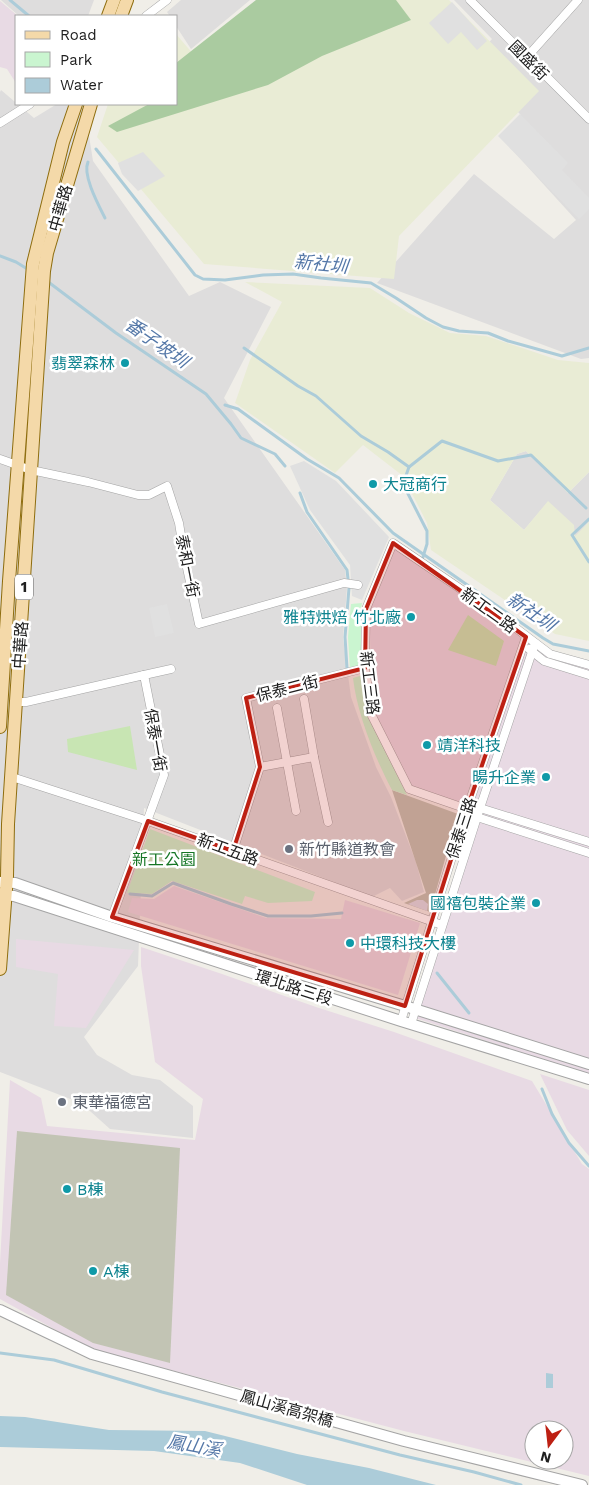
<svg xmlns="http://www.w3.org/2000/svg" width="589" height="1485" font-family="'Work Sans','Noto Sans TC',sans-serif">
<rect width="100%" height="100%" fill="#f0eee8"/>
<g fill="#dedddd">
<polygon points="1,0 94,0 88,16 19,16"/>
<polygon points="181,0 250,0 191,49 176,26 176,16 170,16 167,12"/>
<polygon points="454,0 589,0 589,358 581,359 377,283 474,174 554,239 576,220 505,142 523,119 520,114 469,65 492,39"/>
<polygon points="1,90 34,118 57,104 84,104 93,161 189,296 220,282 271,307 224,398 345,570 347,588 343,638 351,697 376,767 391,797 416,862 424,892 402,901 390,888 372,897 144,808 138,966 84,1037 97,1055 132,1075 160,1080 193,1106 193,1138 110,1129 81,1103 0,1072 0,92"/>
<polygon points="526,451 568,493 589,472 589,522 575,537 548,502 524,530 490,500 517,454"/>
</g>
<g fill="#e8dae4" fill-rule="evenodd">
<polygon points="0,1 18,16 16,16 16,83 7,69 0,67"/>
<polygon points="393,544 520,635 547,656 589,663 589,1074 409,1016 475,812 411,787 375,716 371,667 369,610"/>
<polygon points="174,886 266,918 341,919 345,900 420,923 398,995 128,912 132,898 154,899"/>
<polygon points="16,939 134,950 86,1028 54,1026 58,974 16,967"/>
<path d="M141,947L222,974L316,1007L394,1032L532,1081L582,1164L589,1169V1476L404,1431L90,1349L0,1299V1263L10,1080L41,1098L47,1126L195,1140L203,1099L155,1062L141,966ZM534,1430H564V1460H534Z"/>
<polygon points="540,1074 589,1090 589,1156 567,1130"/>
</g>
<g fill="#c2c4b4">
<polygon points="392,790 458,814 430,912 404,903 426,893"/>
<polygon points="17,1131 180,1148 170,1363 93,1343 6,1295"/>
</g>
<g fill="#e9ecd5">
<polygon points="259,0 449,0 539,91 399,236 394,279 204,264 97,137 108,104 176,104 176,34 194,55"/>
<polygon points="245,282 370,288 409,313 450,333 486,336 558,360 589,363 589,472 568,493 526,451 517,454 490,500 524,530 548,501 574,525 575,536 589,522 589,641 555,634 431,550 427,523 403,476 363,445 335,473 235,403 250,360 282,302"/>
</g>
<g fill="#c8e5b3">
<polygon points="468,615 504,641 496,666 448,650"/>
<polygon points="130,726 137,770 68,752 67,739"/>
</g>
<polygon fill="#aacba0" points="256,0 396,0 411,20 322,56 268,85 117,132 108,126 149,104 176,104 176,63"/>
<g fill="#caf5d0">
<polygon points="362,603 361,609 361,667 350,670 348,637 351,604"/>
<path d="M363,675L368,716L407,795L392,790C375,758 357,714 353,678Z"/>
<polygon points="150,829 315,892 312,901 268,903 245,896 242,904 172,881 152,894 127,893"/>
</g>
<g fill="#e0e0e0">
<polygon points="452,2 487,41 477,50 461,32 448,44 429,23"/>
<polygon points="520,114 568,163 562,170 589,198 589,209 579,219 498,136"/>
<polygon points="143,152 165,176 138,191 122,174 118,163"/>
<polygon points="304,461 336,481 389,537 362,600 352,596 350,565 310,510 290,466"/>
<polygon points="167,604 174,633 155,637 149,608"/>
</g>
<polygon fill="#dddce5" points="417,900 423,900 428,904 427,911 408,904"/>
<g fill="#acccd9">
<polygon points="546,1373 553,1374 553,1388 546,1388"/>
<polygon points="0,1416 25,1417 109,1430 205,1431 297,1454 369,1468 436,1485 307,1485 240,1463 154,1451 0,1447"/>
</g>
<g fill="none" stroke-linecap="round" stroke-linejoin="round">
<g stroke="#acccd9" stroke-width="3">
<polyline points="10,0 29,16"/>
<polyline points="96,149 195,275 203,279 225,280 263,275 293,274 321,278 371,283 396,298 426,318 443,327 459,331 488,333 508,341 562,356 589,348"/>
<path d="M88,162C82,175 99,206 105,218"/>
<polyline points="0,256 16,262 29,270"/>
<polyline points="47,281 116,333 206,394 231,424 241,438 275,454 285,466"/>
<polyline points="244,348 298,386 316,396 361,436 388,452 409,467 403,484 427,531 427,544 422,560"/>
<polyline points="225,405 238,409 307,459 339,478 393,533 543,638 553,644 589,651"/>
<polyline points="409,467 442,441 498,461 531,455 586,508"/>
<polyline points="300,493 307,512 347,570 349,588 345,637 347,668"/>
<polyline points="589,519 572,535 589,562"/>
<polyline points="130,894 152,896 173,883 231,904 268,916 311,916 342,913"/>
<polyline points="437,973 469,1013"/>
<polyline points="542,1089 552,1114 569,1143 589,1166"/>
<polyline points="0,1353 54,1360 162,1392 400,1455 474,1472 521,1485"/>
</g>
<g stroke="#a4a4a4" stroke-width="9">
<g id="minor">
<polyline points="470,0 589,119"/>
<polyline points="146,16 167,0"/>
<polyline points="527,57 578,0"/>
<polyline points="0,123 30,104"/>
<polyline points="0,459 31,470 88,482 138,495 149,495 167,486 179,523 184,554 199,624 344,583 358,585"/>
<polyline points="529,649 544,661 589,675"/>
<polyline points="589,665 550,654 496,613 393,543 366,609 365,668 372,716 409,789 467,809 480,808 589,842"/>
<polyline points="144,675 171,669"/>
<polyline points="304,699 314,757 328,822"/>
<polyline points="16,702 26,702 144,675 164,775 112,917"/>
<polyline points="277,708 296,811"/>
<polyline points="260,767 314,757"/>
<polyline points="12,777 148,821 442,925"/>
<polyline points="467,809 477,817 589,853"/>
<polyline points="233,851 260,767 246,698 365,668"/>
<polyline points="401,1021 467,809 526,637"/>
<polyline points="411,1024 480,808 535,643"/>
</g>
</g>
<g stroke="#a4a4a4" stroke-width="12">
<g id="tertiary">
<polyline points="0,882 15,883 112,917 405,1006 589,1064"/>
<polyline points="0,895 14,896 401,1021 589,1079"/>
<polyline points="0,1310 92,1354 404,1441 582,1485"/>
</g>
</g>
<g stroke="#8e6d0e" stroke-width="14">
<g id="primary">
<polyline points="108,16 114,0"/>
<polyline points="121,16 127,0"/>
<polyline points="0,727 9,581 33,264 63,142 76,104"/>
<polyline points="0,969 7,876 8,824 44,271 47,253 91,104"/>
</g>
</g>
<use href="#minor" stroke="#fff" stroke-width="8"/>
<use href="#tertiary" stroke="#fff" stroke-width="10"/>
<use href="#primary" stroke="#f4d9a9" stroke-width="12"/>
</g>
<path fill="#bd2013" fill-opacity="0.2" stroke="#bd2013" stroke-width="4" stroke-linejoin="round" d="M393,543L526,637L467,809L405,1006L112,917L148,821L233,851L260,767L246,698L365,668L366,609Z"/>
<g fill="#0f9aa8" stroke="#fff" stroke-width="2">
<circle cx="125" cy="363" r="5"/>
<circle cx="373" cy="484" r="5"/>
<circle cx="411" cy="617" r="5"/>
<circle cx="427" cy="745" r="5"/>
<circle cx="546" cy="777" r="5"/>
<circle cx="536" cy="903" r="5"/>
<circle cx="350" cy="943" r="5"/>
<circle cx="67" cy="1189" r="5"/>
<circle cx="93" cy="1271" r="5"/>
</g>
<g fill="#6b7280" stroke="#fff" stroke-width="2">
<circle cx="289" cy="849" r="5"/>
<circle cx="62" cy="1102" r="5"/>
</g>
<g text-anchor="middle" stroke-width="5" stroke-linejoin="round" paint-order="stroke">
<rect fill="#fff" stroke="#636363" stroke-width="1" x="15" y="574.5" width="18" height="25" rx="4"/>
<g font-size="15" font-weight="bold" fill="#202020">
<text x="24" y="592">1</text>
</g>
<g font-size="16" fill="#202020" stroke="#fff">
<text transform="translate(529 60) rotate(45)" y="6">國盛街</text>
<text transform="translate(60 208) rotate(-74)" y="6">中華路</text>
<text transform="translate(188 566) rotate(79)" y="6">泰和一街</text>
<text transform="translate(489 610) rotate(36)" y="6">新工二路</text>
<text transform="translate(20 645) rotate(-86)" y="6">中華路</text>
<text transform="translate(370 683) rotate(83)" y="6">新工三路</text>
<text transform="translate(287 688) rotate(-14)" y="6">保泰二街</text>
<text transform="translate(156 740) rotate(80)" y="6">保泰一街</text>
<text transform="translate(461 828) rotate(-72)" y="6">保泰三路</text>
<text transform="translate(228 849) rotate(20)" y="6">新工五路</text>
<text transform="translate(294 987) rotate(18)" y="6">環北路三段</text>
<text transform="translate(287 1408) rotate(16)" y="6">鳳山溪高架橋</text>
</g>
<g font-size="16" fill="#0d838f" stroke="#fff" text-anchor="start">
<text x="115" y="369" text-anchor="end">翡翠森林</text>
<text x="383" y="490">大冠商行</text>
<text x="401" y="623" text-anchor="end">雅特烘焙 竹北廠</text>
<text x="437" y="751">靖洋科技</text>
<text x="536" y="783" text-anchor="end">暘升企業</text>
<text x="526" y="909" text-anchor="end">國禧包裝企業</text>
<text x="360" y="949">中環科技大樓</text>
<text x="77" y="1195">B棟</text>
<text x="103" y="1277">A棟</text>
</g>
<g font-size="16" fill="#5b616d" stroke="#fff" text-anchor="start">
<text x="299" y="855">新竹縣道教會</text>
<text x="72" y="1108">東華福德宮</text>
</g>
<g font-size="16" fill="#167625" stroke="#fff">
<text x="164" y="865">新工公園</text>
</g>
<g font-size="18" font-style="italic" fill="#5578a8" stroke="#fff">
<text transform="translate(321 264) rotate(6)" y="6">新社圳</text>
<text transform="translate(157 343) rotate(35)" y="6">番子坡圳</text>
<text transform="translate(531 612) rotate(34)" y="6">新社圳</text>
<text transform="translate(194 1446) rotate(10)" y="6">鳳山溪</text>
</g>
</g>
<rect x="15" y="15" width="162" height="90" fill="#ffffff" stroke="#a6a6a6"/>
<rect x="25" y="31" width="25" height="8" fill="#f4d9a9" stroke="#a6a6a6"/>
<text x="60" y="40" font-size="15" fill="#202020">Road</text>
<rect x="25" y="52" width="25" height="15" fill="#caf5d0" stroke="#a6a6a6"/>
<text x="60" y="65" font-size="15" fill="#202020">Park</text>
<rect x="25" y="78" width="25" height="15" fill="#acccd9" stroke="#a6a6a6"/>
<text x="60" y="90" font-size="15" fill="#202020">Water</text>
<g transform="translate(549 1445) rotate(195)"><circle r="24" fill="#ffffff" stroke="#a6a6a6"/>
<path d="M0-4L9 19L0 12L-9 19Z" fill="#bd2013"/>
<text y="-8" font-size="14" font-weight="bold" text-anchor="middle" fill="#202020">N</text>
</g>
</svg>
